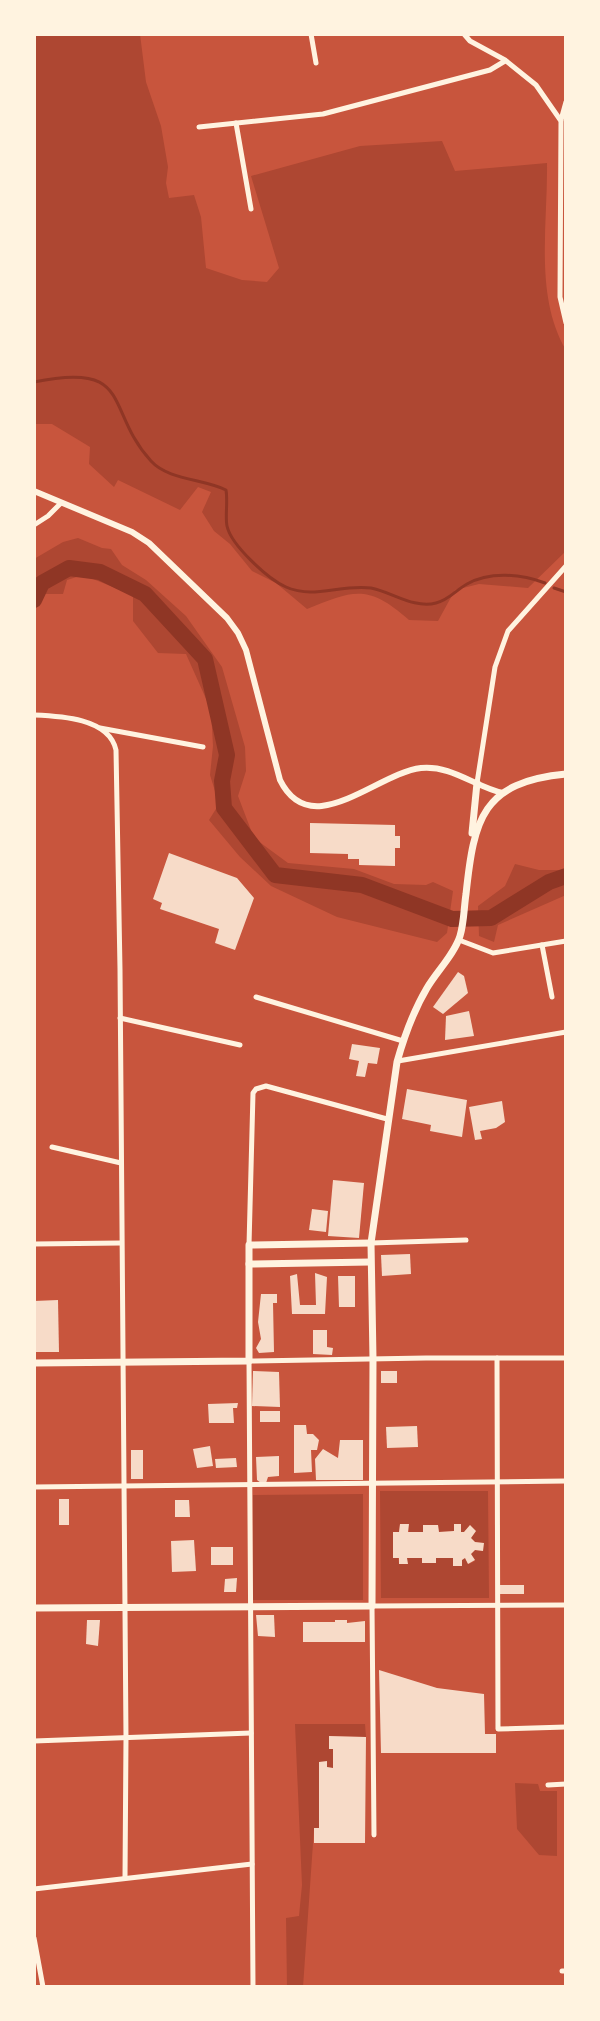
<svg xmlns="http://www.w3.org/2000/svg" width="600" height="2021" font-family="Inter,sans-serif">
<rect width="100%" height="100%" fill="#c8553d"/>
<g fill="#ae4732" fill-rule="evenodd">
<path d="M34,34H140L146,82L161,126L168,167L166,183L169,198L194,195L201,217L206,268L242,280L267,282L279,268L251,176L360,146L442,141L455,171L547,163C548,223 534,296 566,350V551L528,588L479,584L455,590L438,621L409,620C368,584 354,590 307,609L276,583L252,571L230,544L214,531L202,512L211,492L198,487L180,510L118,480L114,487L89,464L90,447L52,424H34Z"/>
<polygon points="78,538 102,548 111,549 122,565 146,580 186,616 222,667 245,747 246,771 238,796 254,838 288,863 354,869 394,884 426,885 433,882 453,891 447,933 437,942 337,917 271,886 240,857 209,820 219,804 210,775 213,746 211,710 186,654 158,653 133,621 133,595 83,575 67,580 63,594 44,594 34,605 34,559 63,542"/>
<polygon points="515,864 539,870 566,870 566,895 498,925 494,942 479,936 478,906 505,886"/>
<path d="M380,1491H488L489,1598H381ZM400,1524H408L409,1532H423L424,1525H438L439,1532L454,1531L455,1524H461V1532H464L470,1525L476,1531L471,1538L475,1542L483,1543V1551L475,1550L471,1554L475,1561L469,1564L465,1558L462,1560L461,1566H453V1558H436V1563H422V1558H407V1564H399L394,1532H399Z"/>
<polygon points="363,1494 363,1600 253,1600 253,1495"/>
<polygon points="295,1724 365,1724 366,1737 330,1736 329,1749 333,1749 333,1768 327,1767 327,1762 319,1762 319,1828 314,1829 303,1987 287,1987 286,1918 299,1916 302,1885"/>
<polygon points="515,1783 538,1784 540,1791 557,1791 557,1856 539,1855 517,1829"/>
</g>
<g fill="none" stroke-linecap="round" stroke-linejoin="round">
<g stroke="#8f3625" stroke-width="3">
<path d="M34,382C135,361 104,410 151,461C168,480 204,479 226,490C228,501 225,517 227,526C231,545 268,579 286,587C292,590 303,592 310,592C330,592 350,585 371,588C392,592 414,609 436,603C449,600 456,590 467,584C490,571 521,574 545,583"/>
<polyline points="554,588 566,592"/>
</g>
<polyline stroke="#8f3625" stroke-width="16" points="34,600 42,583 69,568 100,572 145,594 205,659 227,755 222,781 224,808 275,875 362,885 452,919 491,918 549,882 566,876"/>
</g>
<g fill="#f7dbc8">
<polygon points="310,823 395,825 395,836 400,836 400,848 395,848 395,866 359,865 359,859 348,859 348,854 310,853"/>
<polygon points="169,853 237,878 254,898 235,950 215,943 219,929 160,909 162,903 153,899"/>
<polygon points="458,972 464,976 468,993 443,1014 433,1007"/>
<polygon points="469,1011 474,1036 445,1040 446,1016"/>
<polygon points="352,1044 380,1048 377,1064 368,1063 365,1077 356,1076 359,1061 349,1059"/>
<polygon points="407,1089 467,1100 462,1137 430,1131 431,1125 402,1119"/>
<polygon points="502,1101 505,1122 496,1128 480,1131 482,1139 475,1140 469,1107"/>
<polygon points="333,1180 364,1183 359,1238 328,1236"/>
<polygon points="312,1209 328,1211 326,1232 309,1230"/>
<polygon points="410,1254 411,1274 382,1276 381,1255"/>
<polygon points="315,1273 327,1277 325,1314 292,1314 290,1276 297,1274 300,1305 316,1305"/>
<polygon points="338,1276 355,1276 355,1307 339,1307"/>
<polygon points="261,1294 277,1294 277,1303 273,1303 274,1352 259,1353 256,1348 261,1339 258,1322"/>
<polygon points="58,1300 59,1352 34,1352 34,1301"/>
<polygon points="313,1330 327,1330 327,1347 333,1348 332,1355 313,1354"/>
<polygon points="253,1371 279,1372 280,1407 252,1406"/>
<rect x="381" y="1371" width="16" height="12"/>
<polygon points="238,1403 237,1408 233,1408 234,1423 209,1423 208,1404"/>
<rect x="260" y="1411" width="20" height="11"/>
<polygon points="294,1425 306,1425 307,1434 313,1434 319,1440 317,1450 311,1450 312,1472 294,1473"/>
<polygon points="417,1426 418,1447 387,1448 386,1427"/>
<polygon points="340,1440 363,1440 363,1480 316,1480 315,1459 323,1449 338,1458"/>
<polygon points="210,1446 213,1466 197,1468 193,1449"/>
<rect x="131" y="1450" width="12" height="29"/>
<polygon points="279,1456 279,1476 268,1477 266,1483 261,1483 257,1480 256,1457"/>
<polygon points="236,1458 237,1467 216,1468 215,1459"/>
<rect x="59" y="1499" width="10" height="26"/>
<polygon points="175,1500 189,1500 190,1517 175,1517"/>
<polygon points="400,1524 409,1524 408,1532 423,1532 423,1525 438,1525 439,1532 454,1531 454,1524 461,1524 461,1532 464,1532 470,1525 476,1531 471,1538 475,1542 484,1543 483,1551 475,1550 471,1554 475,1560 468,1564 465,1558 462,1560 462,1566 453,1566 453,1558 436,1558 436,1563 422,1563 422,1558 407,1558 408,1564 399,1564 399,1558 393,1558 393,1532 399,1532"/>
<polygon points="194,1540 196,1571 172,1572 171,1541"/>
<rect x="211" y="1547" width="22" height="18"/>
<polygon points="237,1578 236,1592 224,1592 225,1579"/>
<rect x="500" y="1585" width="24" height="9"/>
<polygon points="256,1615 274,1615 275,1637 258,1636"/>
<polygon points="87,1620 100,1620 98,1646 86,1644"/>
<polygon points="335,1620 347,1620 347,1623 365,1621 365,1642 303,1642 303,1622 335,1622"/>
<polygon points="379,1670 437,1688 484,1694 485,1734 496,1734 496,1753 381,1753"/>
<polygon points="329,1736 366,1737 365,1843 314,1843 314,1828 319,1828 319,1762 327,1761 327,1767 333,1768 333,1749 329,1749"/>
</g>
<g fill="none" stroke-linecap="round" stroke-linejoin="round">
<g stroke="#fff3e0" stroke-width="5">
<polyline points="311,34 316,63"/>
<polyline points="464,34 470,41 505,60 536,85 561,121 560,297 566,323"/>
<polyline points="561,120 566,102"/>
<polyline points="236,123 251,209"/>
<polyline points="199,127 323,114 490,70 505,61"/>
<polyline points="34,525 48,516 61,503"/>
<path d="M34,715C60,716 109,718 116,750L120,969L126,1738L125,1878"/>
<polyline points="100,728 203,747"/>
<polyline points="477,783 495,667 508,631 566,566"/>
<polyline points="459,940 493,953 566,941"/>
<polyline points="542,945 552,997"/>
<polyline points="256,997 403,1041"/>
<polyline points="120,1018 240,1045"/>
<polyline points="398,1061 566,1032"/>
<polyline points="52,1147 121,1163"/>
<polyline points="371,1243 466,1240"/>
<polyline points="34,1244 121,1243"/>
<polyline points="249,1245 253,1093 256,1089 266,1086 387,1119"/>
<polyline points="497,1358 498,1729 566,1727"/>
<polyline points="34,1487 566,1481"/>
<polyline points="34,1741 251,1733"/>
<polyline points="548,1785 566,1784"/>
<polyline points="374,1835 372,1606 566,1605"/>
<polyline points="34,1889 252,1864"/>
<polyline points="34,1938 43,1987"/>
<polyline points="562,1971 566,1971"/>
<polyline points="253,1987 249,1361 426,1358 566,1358"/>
</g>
<path stroke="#fff3e0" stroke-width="6" d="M34,491L132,532L149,543L227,618L238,633L246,650L280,780C311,843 377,773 421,768C452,765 475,787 503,793"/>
<g stroke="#fff3e0" stroke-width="7">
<polyline points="472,833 477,783"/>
<polyline points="249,1264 370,1262"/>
<polyline points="34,1363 249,1361 249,1245 371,1243"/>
<path d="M34,1608L372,1606L373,1359L371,1243L397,1062C404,1037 414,1010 427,988C437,971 454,955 460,936C464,923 464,907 466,894C474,819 482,782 566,774"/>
</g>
</g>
<rect width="600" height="2021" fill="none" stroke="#fff3e0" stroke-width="72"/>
</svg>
